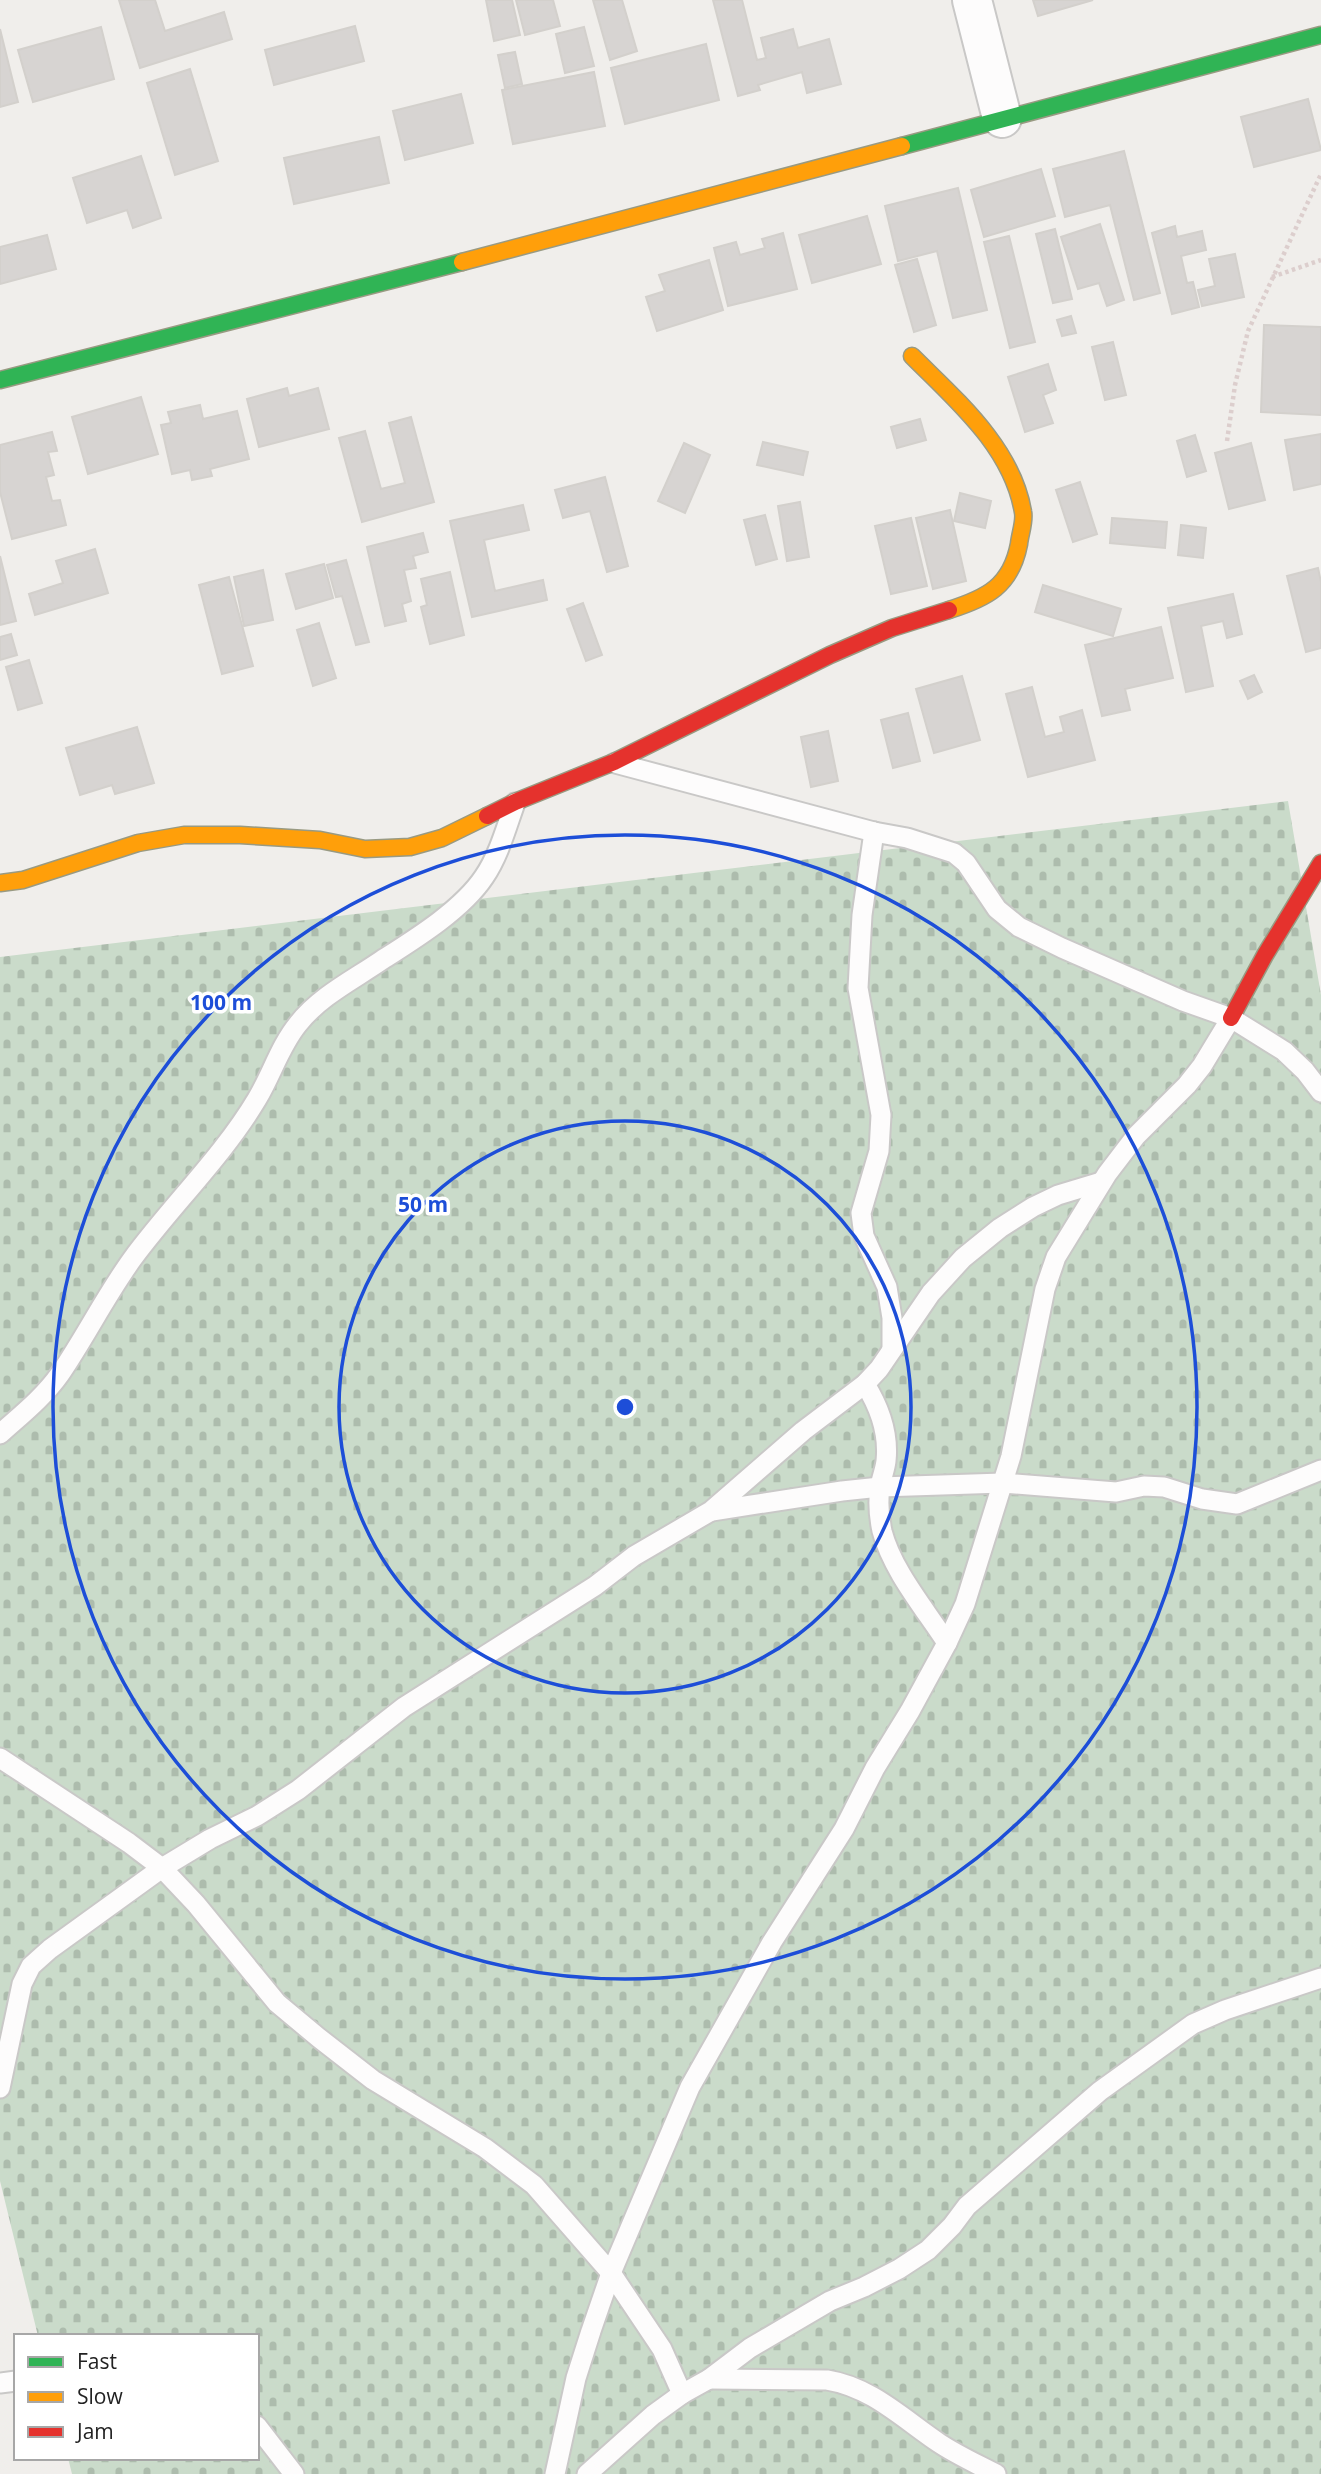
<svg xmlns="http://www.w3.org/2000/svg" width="1321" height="2474" font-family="'Open Sans',sans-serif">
<defs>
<pattern id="cemetery-stones" width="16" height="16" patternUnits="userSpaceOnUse" patternTransform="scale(1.75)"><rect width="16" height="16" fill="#cadbca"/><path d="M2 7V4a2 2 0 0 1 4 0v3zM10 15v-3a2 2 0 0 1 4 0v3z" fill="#adbcad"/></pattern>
</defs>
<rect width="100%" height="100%" fill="#f0eeeb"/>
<polygon fill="url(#cemetery-stones)" points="1288,801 1321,995 1321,2474 72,2474 68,2458 257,2458 257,2336 38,2336 0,2181 0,957"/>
<g fill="#d7d4d2" stroke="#d3d0cc" stroke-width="2">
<polygon points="119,0 155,0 165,31 224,12 232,39 140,68"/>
<polygon points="486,0 512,0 520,35 494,41"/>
<polygon points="516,0 553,0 560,26 525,35"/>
<polygon points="593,0 622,0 637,51 610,60"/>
<polygon points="713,0 742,0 757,60 766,58 761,38 793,29 798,48 829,39 841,84 807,93 802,72 758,85 760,90 738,96"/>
<polygon points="1033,0 1093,0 1038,16"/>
<polygon points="355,26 364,61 274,85 265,50"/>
<polygon points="101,27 114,79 33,102 18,50"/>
<polygon points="584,27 594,66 565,73 556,34"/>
<polygon points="0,29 18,102 0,107"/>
<polygon points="706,44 719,100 625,124 611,68"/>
<polygon points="515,52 522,84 505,88 498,55"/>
<polygon points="190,69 218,161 175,175 147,83"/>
<polygon points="594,72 605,126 513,144 502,90"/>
<polygon points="461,94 473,143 405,160 393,111"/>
<polygon points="1308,99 1321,150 1254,167 1241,117"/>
<polygon points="379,137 389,183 294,204 284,158"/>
<polygon points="1124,151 1160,293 1134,300 1110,205 1065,217 1053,169"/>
<polygon points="141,156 161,218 133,228 127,210 87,223 73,178"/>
<polygon points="1041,169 1055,216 984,237 971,190"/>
<polygon points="958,188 987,310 953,318 937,251 898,261 885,206"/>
<polygon points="867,216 881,264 812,283 799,235"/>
<polygon points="1100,224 1124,300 1107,306 1099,283 1078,289 1061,237"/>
<polygon points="1175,226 1177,237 1202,231 1206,250 1181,256 1187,283 1193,282 1199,307 1172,314 1152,233"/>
<polygon points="1055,229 1072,299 1053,303 1036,234"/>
<polygon points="783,233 797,289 728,306 714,248 736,242 740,255 765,248 762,239"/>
<polygon points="47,235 56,269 0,284 0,247"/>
<polygon points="1009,236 1035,342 1010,348 984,242"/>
<polygon points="1235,254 1244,297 1202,306 1198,290 1215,286 1209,259"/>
<polygon points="917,259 936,325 914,332 895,265"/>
<polygon points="709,260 723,310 657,331 646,297 665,291 659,275"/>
<polygon points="1071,316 1076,333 1062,336 1057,320"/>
<polygon points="1264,325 1321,327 1321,415 1261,412"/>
<polygon points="1113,342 1126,395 1105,400 1092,347"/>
<polygon points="1048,364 1056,390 1043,395 1053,423 1025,432 1008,377"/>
<polygon points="287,388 289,396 318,388 329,429 259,447 247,399"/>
<polygon points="141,397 158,454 88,474 72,417"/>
<polygon points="200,405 203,419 237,411 249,459 210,469 212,476 192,480 190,470 172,474 161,425 171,423 168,412"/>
<polygon points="411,417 434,502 362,522 339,438 365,431 381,489 405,483 389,423"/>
<polygon points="920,419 926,440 897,448 891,427"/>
<polygon points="52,432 57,451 48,452 54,475 46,477 52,501 60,500 66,525 12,539 0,492 0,445"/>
<polygon points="1321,434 1321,484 1294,490 1285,440"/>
<polygon points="1195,435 1206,471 1187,477 1177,441"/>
<polygon points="763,442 808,452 803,475 757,465"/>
<polygon points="684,443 710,455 685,513 658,501"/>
<polygon points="1251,443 1265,500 1229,509 1215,453"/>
<polygon points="605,477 628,566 607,572 590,511 563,518 555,490"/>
<polygon points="1080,482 1097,534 1073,542 1056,490"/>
<polygon points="960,493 991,501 985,528 954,521"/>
<polygon points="800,502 809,557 787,561 778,506"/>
<polygon points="523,505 529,530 484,540 495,591 543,580 547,600 472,617 450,521"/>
<polygon points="950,510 966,581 933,589 916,518"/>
<polygon points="765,515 777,559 756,565 744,520"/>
<polygon points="911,518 927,586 891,594 875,526"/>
<polygon points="1112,518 1167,522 1165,548 1110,543"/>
<polygon points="1181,525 1206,528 1203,558 1178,555"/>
<polygon points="423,533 428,552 413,556 416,568 404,570 411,601 402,604 406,621 385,626 367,547"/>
<polygon points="95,549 108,593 35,615 29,594 63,583 56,561"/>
<polygon points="0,556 16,621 0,625"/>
<polygon points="346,560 369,642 356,645 342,596 336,597 327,565"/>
<polygon points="324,564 333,598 296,609 286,574"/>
<polygon points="1318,568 1321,582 1321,648 1306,652 1287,576"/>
<polygon points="263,570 273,620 244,626 234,577"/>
<polygon points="450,572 464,635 430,644 421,607 427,605 421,579"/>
<polygon points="229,577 253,666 222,674 199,585"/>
<polygon points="1043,585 1121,609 1113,636 1035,612"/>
<polygon points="1233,594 1242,634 1227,638 1223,621 1201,626 1213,686 1186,692 1168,608"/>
<polygon points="583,603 602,655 586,661 567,609"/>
<polygon points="319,623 336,678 313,686 297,630"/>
<polygon points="1161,627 1173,678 1125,689 1130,710 1102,716 1085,645"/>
<polygon points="11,634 17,655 0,660 0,637"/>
<polygon points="29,660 42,703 18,710 6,667"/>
<polygon points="1254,675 1262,692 1248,699 1240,681"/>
<polygon points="962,676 980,740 934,753 916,689"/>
<polygon points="1032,687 1045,737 1064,732 1060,717 1082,710 1095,760 1028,777 1006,694"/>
<polygon points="908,713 920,761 893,768 881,720"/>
<polygon points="137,727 154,783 115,794 112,785 80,795 66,748"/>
<polygon points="828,731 838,781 811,787 801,737"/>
</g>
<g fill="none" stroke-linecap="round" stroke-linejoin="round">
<g stroke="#c9c8c7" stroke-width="23">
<g id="lane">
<polyline points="615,763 874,832 907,838 954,853 966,863 997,909 1019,927 1062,948 1183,1001 1231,1018 1284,1051 1305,1071 1321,1092"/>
<polyline points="874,832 862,915 858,988 881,1115 879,1151 861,1213 864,1236 887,1287 892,1318 892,1348"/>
<path d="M865,1384C880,1408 889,1433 886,1461C885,1470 881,1479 880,1487C878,1501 879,1517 882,1531C892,1570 925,1609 947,1643"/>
<path d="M0,1434C21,1415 43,1398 60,1374C86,1336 106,1295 133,1258C173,1204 223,1156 257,1099C272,1074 280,1046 298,1024C320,996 353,980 382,960C415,939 462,910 484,877C499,855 506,828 515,803"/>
<polyline points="712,1511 842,1491 880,1487 1003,1483 1116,1492 1144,1486 1164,1487 1202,1499 1237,1504 1321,1470"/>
<polyline points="0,1758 129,1843 162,1868 196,1904 277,2003 319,2038 373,2080 485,2148 534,2185 611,2273 662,2349 682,2394"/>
<polyline points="0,2088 22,1984 31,1966 50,1949 162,1868 210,1839 257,1816 298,1790 404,1707 595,1586 634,1556 711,1511 803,1431 865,1384 879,1369 931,1293 963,1258 1000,1228 1033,1207 1058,1195 1101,1182"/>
<path d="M709,2379L827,2380C871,2387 902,2418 939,2443C957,2455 977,2464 996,2474"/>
<polyline points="0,2383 16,2381"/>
<polyline points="257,2426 294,2474"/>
<polyline points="555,2474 576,2378 591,2331 611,2273 690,2087 772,1942 844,1829 875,1768 910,1711 947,1643 965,1604 1011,1456 1045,1289 1056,1257 1107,1174 1136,1136 1187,1085 1202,1066 1231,1018"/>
<polyline points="587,2474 653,2415 682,2394 709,2379 750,2348 830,2301 864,2287 899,2269 928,2250 952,2226 967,2206 1100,2091 1193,2024 1225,2010 1321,1978"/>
</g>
</g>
<g stroke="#c9c8c7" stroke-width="42">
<polyline id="street" points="972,0 1002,118"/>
</g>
<g stroke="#999a82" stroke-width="19">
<g id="fast">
<polyline points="902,146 1321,35"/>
<polyline points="0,380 462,262"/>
</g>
</g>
<g stroke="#999a82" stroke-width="19">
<g id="slow">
<polyline points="462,262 902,146"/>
<path d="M912,356C956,400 1012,447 1023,512C1025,521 1020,534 1019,544C1011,586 987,598 949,610"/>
<polyline points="0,883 23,880 138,843 184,835 240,835 320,840 365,849 410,847 442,838 487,816"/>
</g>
</g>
<g stroke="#999a82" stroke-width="19">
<g id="jam">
<polyline points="487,816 515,802 614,762 830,655 892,628 949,610"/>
<polyline points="1231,1018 1265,955 1321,863"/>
</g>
</g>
<g stroke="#dccecd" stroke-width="4.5" stroke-dasharray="3.5 3.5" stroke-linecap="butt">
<polyline points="1272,277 1321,260"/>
<polyline points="1227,441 1235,385 1248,331 1321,174"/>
</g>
<use href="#lane" stroke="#fdfcfc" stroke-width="19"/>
<use href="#street" stroke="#fdfcfc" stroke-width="38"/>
<use href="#fast" stroke="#30b455" stroke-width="16"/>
<use href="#slow" stroke="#ff9f0a" stroke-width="16"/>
<use href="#jam" stroke="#e5322d" stroke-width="16"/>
</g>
<g fill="none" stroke="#1d4ed8" stroke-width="3.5">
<circle cx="625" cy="1407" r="286"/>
<circle cx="625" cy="1407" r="572"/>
</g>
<circle cx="625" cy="1407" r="10" fill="#1d4ed8" stroke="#fff" stroke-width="3.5"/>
<g font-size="21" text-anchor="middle" font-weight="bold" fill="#1d4ed8" stroke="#fff" stroke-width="7" stroke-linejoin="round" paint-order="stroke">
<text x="221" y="1010">100 m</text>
<text x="423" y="1212">50 m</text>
</g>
<rect x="14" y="2334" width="245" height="126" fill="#ffffff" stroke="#a7a7a7" stroke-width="2"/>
<rect x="28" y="2357" width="35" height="10" fill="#30b455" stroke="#a7a7a7" stroke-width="2"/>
<text x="77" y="2369" font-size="21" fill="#222222">Fast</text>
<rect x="28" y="2392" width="35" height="10" fill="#ff9f0a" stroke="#a7a7a7" stroke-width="2"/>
<text x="77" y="2404" font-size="21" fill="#222222">Slow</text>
<rect x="28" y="2427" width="35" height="10" fill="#e5322d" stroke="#a7a7a7" stroke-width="2"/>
<text x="77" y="2439" font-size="21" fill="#222222">Jam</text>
</svg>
